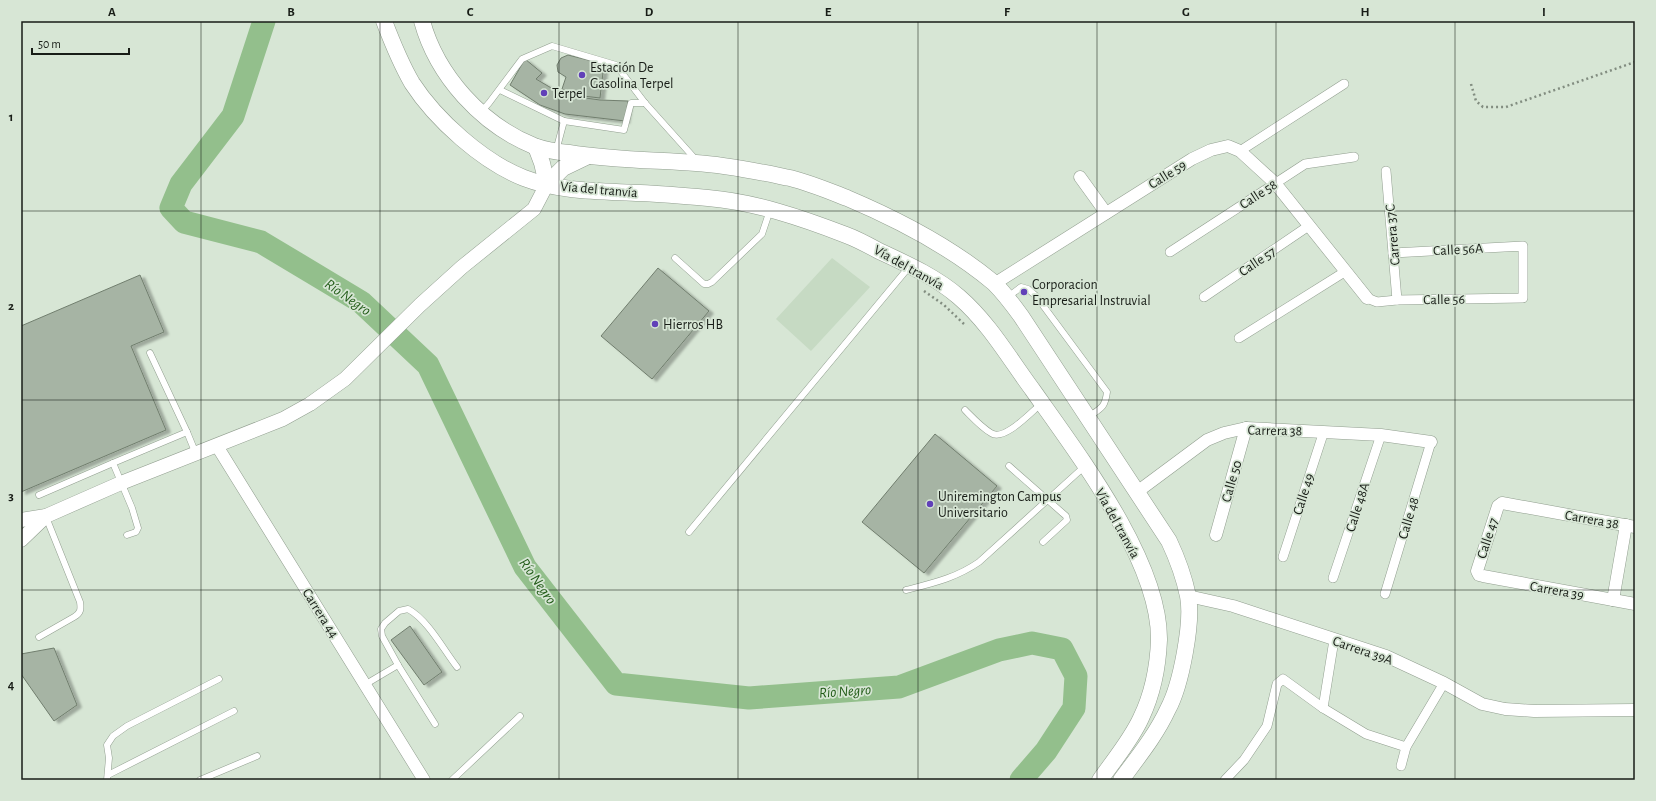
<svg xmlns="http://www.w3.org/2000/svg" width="1656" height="801" font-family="'Alegreya Sans',sans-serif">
<defs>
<filter id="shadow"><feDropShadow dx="4.5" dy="2.5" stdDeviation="1" flood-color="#0004"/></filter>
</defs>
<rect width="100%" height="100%" fill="#d7e6d5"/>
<polygon fill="#c6dac3" points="832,258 870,287 811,351 776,319"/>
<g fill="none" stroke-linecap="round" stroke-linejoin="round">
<polyline stroke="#93bf8c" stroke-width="23" points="264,21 233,116 181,184 171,208 184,222 261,242 361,302 428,365 525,567 616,684 749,698 899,687 999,650 1032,643 1062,649 1076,676 1074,708 1046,751 1021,780"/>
</g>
<g fill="#a6b4a4" stroke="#717e6e" filter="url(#shadow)">
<polygon points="568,55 604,64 600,98 575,95 562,89 566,77 558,72 557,65 561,58"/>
<polygon points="525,59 542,73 536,79 553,89 578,97 600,100 628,101 625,121 565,114 540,105 510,85"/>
<polygon points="658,268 709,311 652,379 601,336"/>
<polygon points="140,275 164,332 131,346 166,430 21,492 21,326"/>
<polygon points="935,434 997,486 924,573 862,522"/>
<polygon points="410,626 442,672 424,685 391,640"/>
<polygon points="54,648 77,705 54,721 21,674 21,654"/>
</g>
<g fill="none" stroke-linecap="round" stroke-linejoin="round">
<g stroke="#919e8f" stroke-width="7">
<g id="service">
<polyline points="500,90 564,121 624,130 631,103 645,103"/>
<polyline points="481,112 489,103 522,59 552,46 616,65 645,103 697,161"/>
<polyline points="556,151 564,121"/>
<polyline points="675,258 704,284 708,284 712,282 762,234 770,210"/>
<path d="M1008,297L1021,287L1028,289L1036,296L1107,392C1105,408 1101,408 1088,417"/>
<polyline points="150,353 187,432"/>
<path d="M965,410C973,418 981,427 991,433C1004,442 1031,412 1041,404"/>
<polyline points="1009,466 1066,516 1067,520 1043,542"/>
<polyline points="39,495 113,463"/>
<polyline points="689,532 909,267"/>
<polyline points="127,535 136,532 138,528 132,508 113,463 187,432 196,454"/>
<path d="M906,590C933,583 956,578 979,562L1085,466"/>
<path d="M39,637L74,617C81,613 81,609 80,602L46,517"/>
<polyline points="398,665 435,724"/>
<path d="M366,684L398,665L382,636L381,629L385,623L399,611L408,609C428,620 443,649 457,667"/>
<polyline points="108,775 234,711"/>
<polyline points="107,780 109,758 107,745 113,736 127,726 219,679"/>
<polyline points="200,780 257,756"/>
<polyline points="452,780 520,716"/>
</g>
</g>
<g stroke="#919e8f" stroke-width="10">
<g id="pedestrian">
<polyline points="1240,151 1344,84"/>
<polyline points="1386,171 1397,300"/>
<polyline points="1170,252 1305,164 1354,157"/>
<polyline points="1204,297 1310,225"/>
<polyline points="1367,298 1377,302 1397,300 1523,298 1523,246 1393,253"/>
<polyline points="1239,338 1346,271"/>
<polyline points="1283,557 1324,431"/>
<polyline points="1333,578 1381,435"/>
<polyline points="1385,594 1431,442"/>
<polyline points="1323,708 1334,640"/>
<polyline points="1401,766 1406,747 1444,683"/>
<polyline points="1225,780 1244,760 1267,726 1277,684 1283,679 1323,708 1366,734 1406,747"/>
</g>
</g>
<g stroke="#919e8f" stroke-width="13">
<g id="minor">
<polyline points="1080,177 1106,213"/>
<polyline points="994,284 1192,159 1211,150 1228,146 1240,151 1275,183 1367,298"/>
<polyline points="217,446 424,780"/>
<polyline points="1137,492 1207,440 1224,433 1246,428 1381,435 1431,442"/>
<polyline points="1635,527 1502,503 1498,506 1477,571 1479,575 1483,576 1635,604"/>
<polyline points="1216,535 1246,428"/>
<polyline points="1188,596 1233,606 1386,656 1444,683 1482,704 1505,709 1534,711 1635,710"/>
<polyline points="1613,600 1626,525"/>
</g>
</g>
<g stroke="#919e8f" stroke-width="15">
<g id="tertiary">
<polyline points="21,520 46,516 121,483 283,419 310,404 345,379 420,305 462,267 534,209 547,184"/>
<polyline points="21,540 46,516"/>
</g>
</g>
<g stroke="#919e8f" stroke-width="17">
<g id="secondary">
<path d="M384,21C392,42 401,64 412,83C436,120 483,162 524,178C560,192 602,191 640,193C663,194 686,196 708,198C755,202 802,218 846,235C857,239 868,245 879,251C907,264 936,277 959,297C989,323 1009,358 1032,389C1077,453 1160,561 1159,640C1158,666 1152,695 1141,718C1131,740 1114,760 1100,780"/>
<path d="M422,21C437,76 482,125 534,146C545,150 558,152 569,153C611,160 654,160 696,163C728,165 760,172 790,178C810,183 829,191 847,198C899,220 951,247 994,283C1004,293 1013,305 1021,316L1169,541C1177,558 1184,577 1188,596C1193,622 1181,685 1168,709C1156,735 1138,757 1121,780"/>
<polyline points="536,147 542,163 547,184"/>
<polyline points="547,184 563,168 588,156"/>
</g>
</g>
<g stroke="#828d80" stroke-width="2.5" stroke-dasharray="2 3" stroke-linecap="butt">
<polyline points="1471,84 1476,101 1483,107 1506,107 1635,62"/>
<polyline points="924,291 944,305 965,325"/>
</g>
<use href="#service" stroke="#fff" stroke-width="6"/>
<use href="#pedestrian" stroke="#fff" stroke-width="9"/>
<use href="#minor" stroke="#fff" stroke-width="12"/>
<use href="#tertiary" stroke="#fff" stroke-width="14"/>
<use href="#secondary" stroke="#fff" stroke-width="16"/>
</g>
<path fill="none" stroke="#181d17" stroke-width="1" stroke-opacity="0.55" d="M201,21V780M380,21V780M559,21V780M738,21V780M918,21V780M1097,21V780M1276,21V780M1455,21V780M21,211H1635M21,400H1635M21,590H1635"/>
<g fill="#6140b8" stroke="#d7e6d5" stroke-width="1.5">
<circle cx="582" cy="75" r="4"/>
<circle cx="544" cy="93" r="4"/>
<circle cx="1024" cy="292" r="4"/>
<circle cx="655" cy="324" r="4"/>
<circle cx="930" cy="504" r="4"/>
</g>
<g text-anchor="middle" stroke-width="3.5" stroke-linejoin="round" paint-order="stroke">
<g font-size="14" fill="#181d17" stroke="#d7e6d5" text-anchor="start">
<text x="590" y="72">Estación De<tspan x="590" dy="16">Gasolina Terpel</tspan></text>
<text x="552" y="98">Terpel</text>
<text x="1032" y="289">Corporacion<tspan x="1032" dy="16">Empresarial Instruvial</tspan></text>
<text x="663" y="329">Hierros HB</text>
<text x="938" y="501">Uniremington Campus<tspan x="938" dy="16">Universitario</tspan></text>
</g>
<g font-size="14" fill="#181d17" stroke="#d7e6d5">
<text transform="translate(1167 174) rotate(-32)" y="5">Calle 59</text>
<text transform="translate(599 189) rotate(5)" y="5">Vía del tranvía</text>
<text transform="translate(1258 194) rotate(-33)" y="5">Calle 58</text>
<text transform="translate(1392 235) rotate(-95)" y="5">Carrera 37C</text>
<text transform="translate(1458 249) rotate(-3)" y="5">Calle 56A</text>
<text transform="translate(1257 261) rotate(-34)" y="5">Calle 57</text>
<text transform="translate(909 267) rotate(29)" y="5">Vía del tranvía</text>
<text transform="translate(1444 299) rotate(-1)" y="5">Calle 56</text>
<text transform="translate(1275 430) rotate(1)" y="5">Carrera 38</text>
<text transform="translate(1231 481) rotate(-74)" y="5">Calle 50</text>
<text transform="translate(1303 494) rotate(-72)" y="5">Calle 49</text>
<text transform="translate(1357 507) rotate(-72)" y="5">Calle 48A</text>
<text transform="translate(1408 518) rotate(-73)" y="5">Calle 48</text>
<text transform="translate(1592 519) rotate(10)" y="5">Carrera 38</text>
<text transform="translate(1118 523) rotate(61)" y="5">Vía del tranvía</text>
<text transform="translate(1487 538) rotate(-72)" y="5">Calle 47</text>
<text transform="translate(1557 590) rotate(10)" y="5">Carrera 39</text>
<text transform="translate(321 613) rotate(58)" y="5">Carrera 44</text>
<text transform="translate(1363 650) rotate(19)" y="5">Carrera 39A</text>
</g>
<g font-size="15" font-style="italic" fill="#245d1a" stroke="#d7e6d5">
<text transform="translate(348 297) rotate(35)" y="5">Río Negro</text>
<text transform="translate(538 581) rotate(55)" y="5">Río Negro</text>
<text transform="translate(845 691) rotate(-4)" y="5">Río Negro</text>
</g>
</g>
<rect width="1656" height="801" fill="none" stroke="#d7e6d5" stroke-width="44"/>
<path d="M32 48v6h97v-6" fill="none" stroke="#181d17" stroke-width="2"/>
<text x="38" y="48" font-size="12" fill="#181d17" stroke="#d7e6d5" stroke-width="3" paint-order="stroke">50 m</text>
<rect x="22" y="22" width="1612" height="757" fill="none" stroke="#181d17" stroke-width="1.5"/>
<g font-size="13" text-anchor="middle" font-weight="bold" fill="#181d17">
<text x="112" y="16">A</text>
<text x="291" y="16">B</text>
<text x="470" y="16">C</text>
<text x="649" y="16">D</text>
<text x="828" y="16">E</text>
<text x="1007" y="16">F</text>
<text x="1186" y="16">G</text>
<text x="1365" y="16">H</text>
<text x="1544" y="16">I</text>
<text x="11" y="121">1</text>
<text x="11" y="310">2</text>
<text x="11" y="500">3</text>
<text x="11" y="689">4</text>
</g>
</svg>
